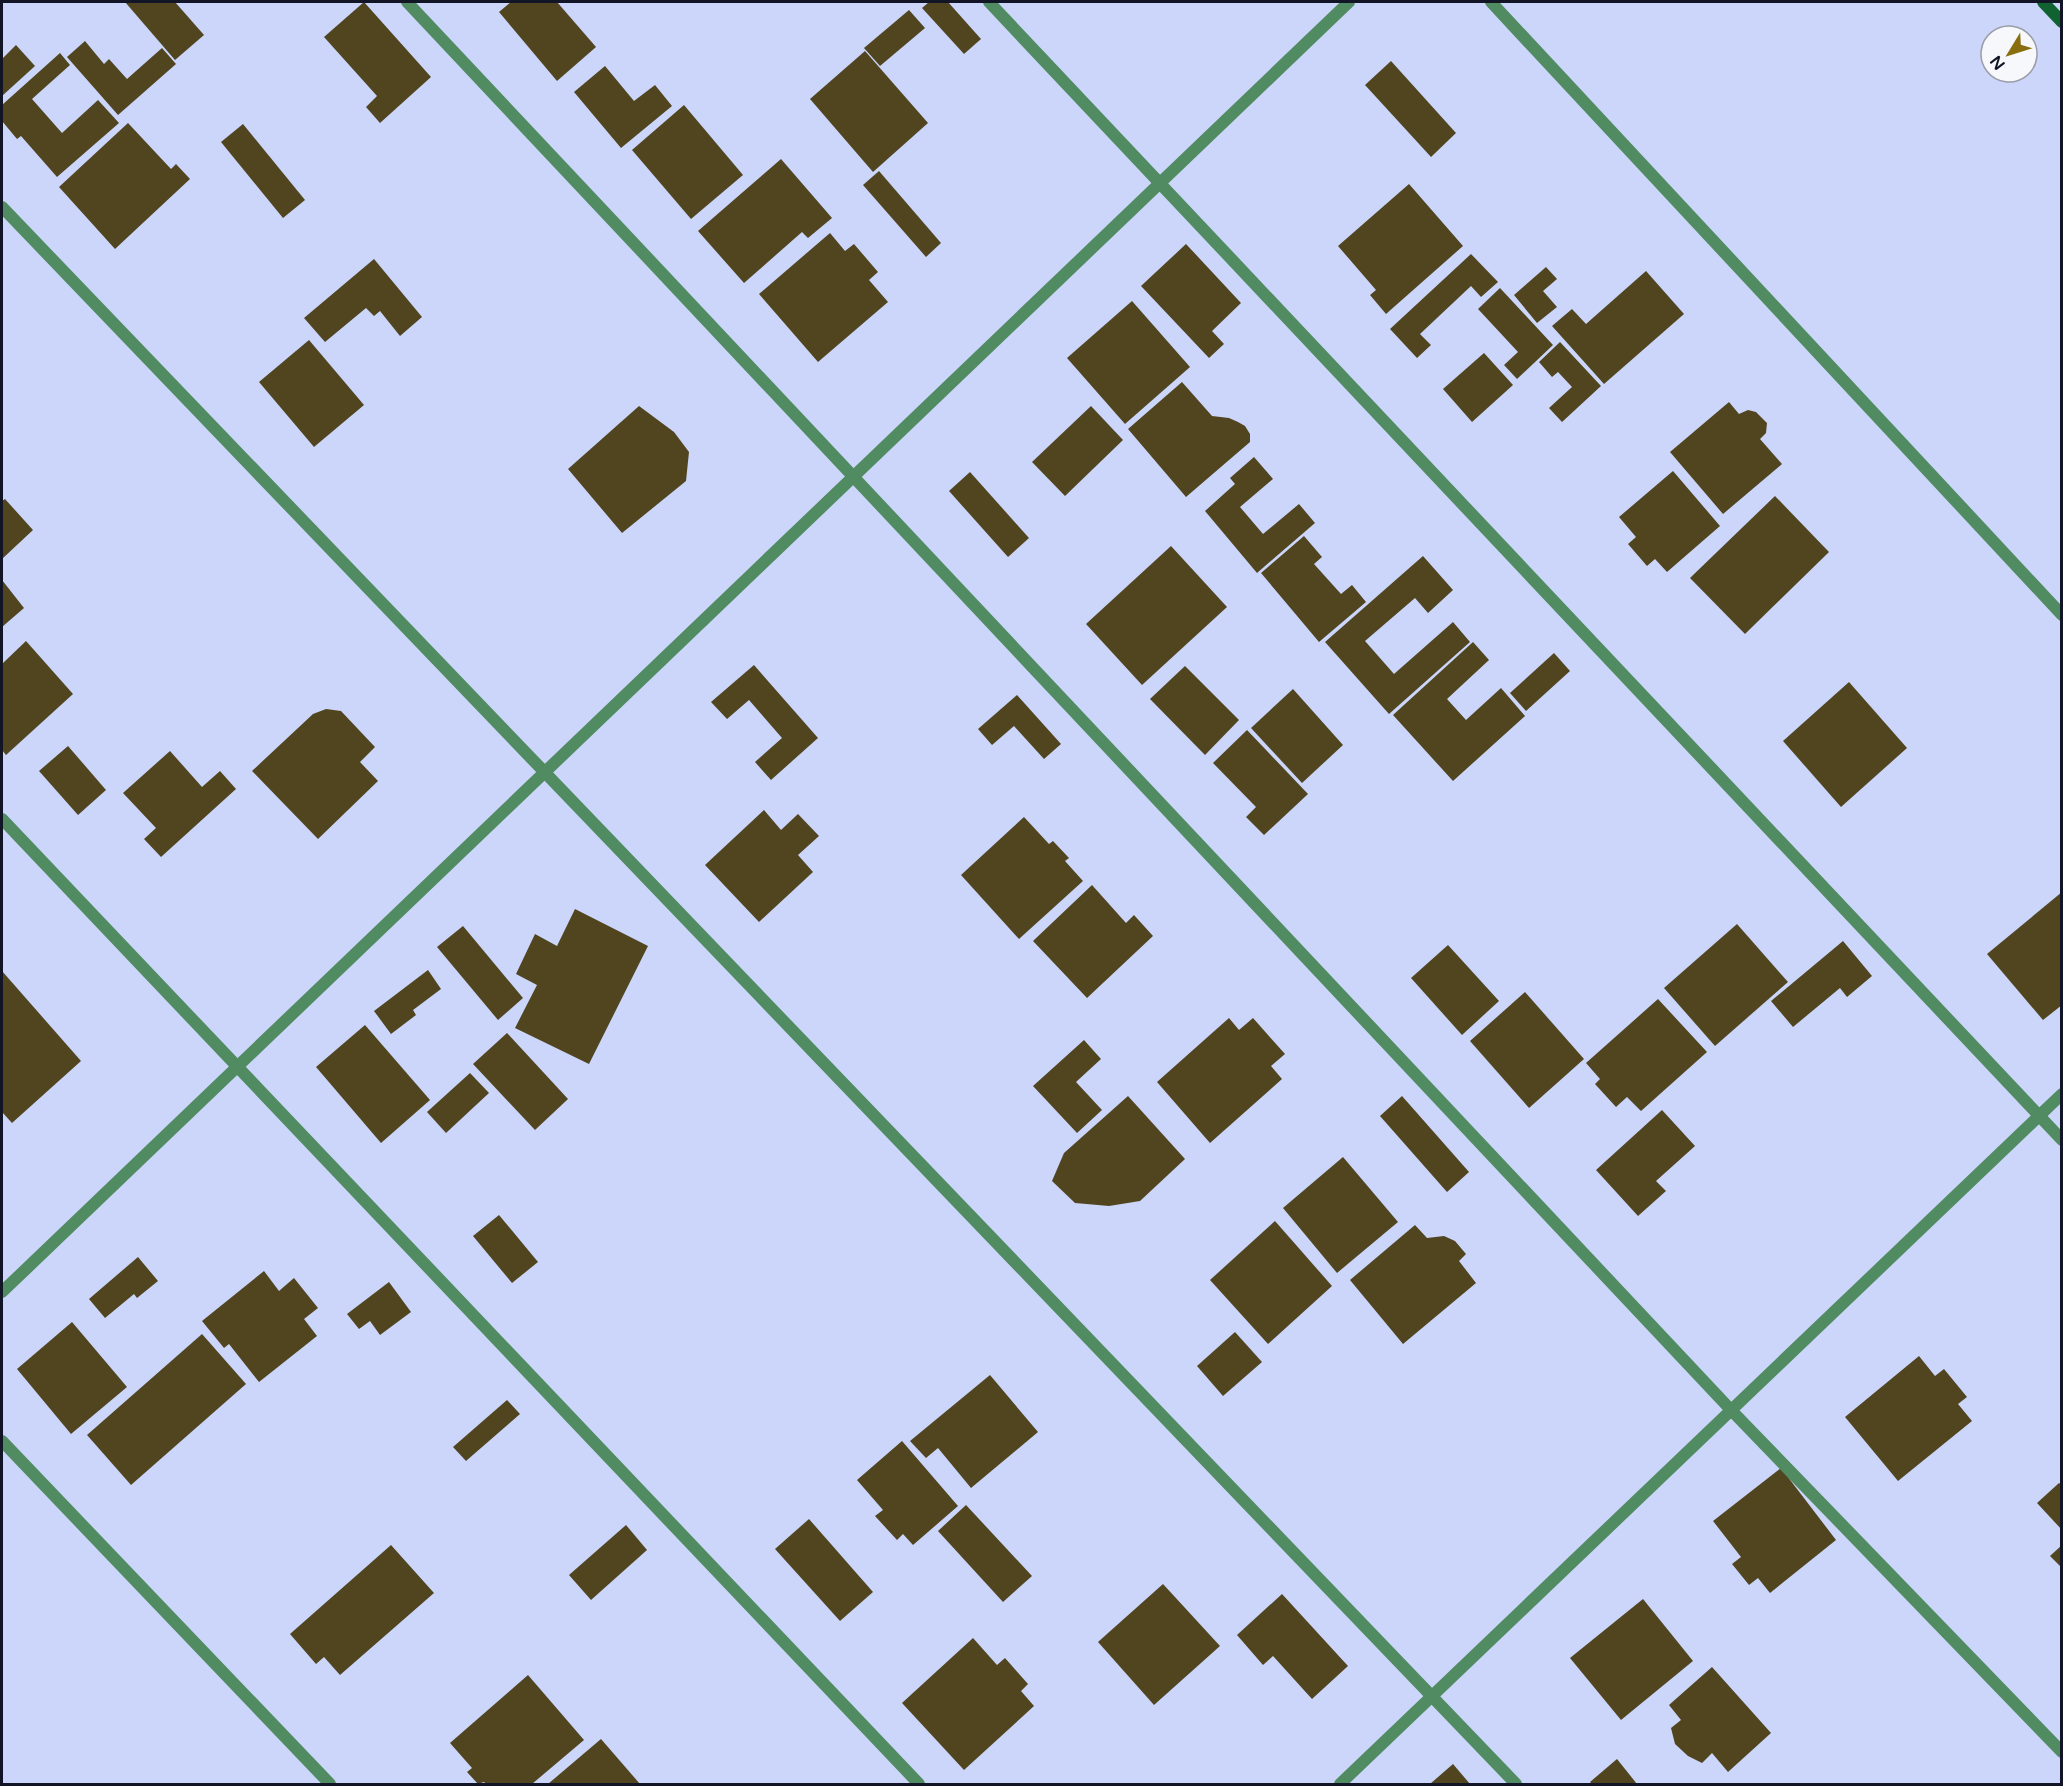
<svg xmlns="http://www.w3.org/2000/svg" width="2063" height="1786" font-family="'Varela Round',sans-serif">
<rect width="100%" height="100%" fill="#cbd6fa"/>
<g fill="#514520">
<polygon points="125,2 175,2 204,35 175,60"/>
<polygon points="364,2 431,77 380,123 366,107 377,96 324,37"/>
<polygon points="511,2 557,2 596,47 557,81 499,12"/>
<polygon points="929,2 948,2 981,39 964,54 922,8"/>
<polygon points="909,10 925,28 880,66 864,48"/>
<polygon points="85,41 104,64 109,59 127,79 162,48 176,64 118,115 67,57"/>
<polygon points="16,45 35,66 2,96 2,59"/>
<polygon points="865,51 928,123 873,172 810,99"/>
<polygon points="60,53 70,65 32,99 62,133 98,100 119,123 57,177 21,136 17,139 2,121 2,105"/>
<polygon points="1391,61 1456,133 1431,157 1365,85"/>
<polygon points="605,66 634,101 655,85 672,106 621,148 574,92"/>
<polygon points="684,105 743,175 691,219 632,150"/>
<polygon points="128,123 171,169 176,164 190,179 115,249 59,187"/>
<polygon points="243,124 305,200 283,218 221,142"/>
<polygon points="781,159 832,218 808,238 802,232 744,283 698,231"/>
<polygon points="879,171 941,243 926,257 863,185"/>
<polygon points="1409,184 1463,246 1386,314 1370,295 1376,290 1338,246"/>
<polygon points="830,233 845,251 854,244 878,272 869,280 888,302 818,362 759,294"/>
<polygon points="1186,244 1241,303 1212,331 1224,344 1209,358 1141,286"/>
<polygon points="1471,254 1498,282 1481,297 1471,286 1420,334 1431,345 1417,358 1390,329"/>
<polygon points="374,259 422,317 400,336 380,311 374,316 366,308 325,342 304,318"/>
<polygon points="1546,267 1557,279 1543,291 1557,307 1537,323 1514,295"/>
<polygon points="1646,271 1684,314 1604,384 1552,326 1572,309 1586,324"/>
<polygon points="1500,288 1553,345 1517,379 1504,365 1518,352 1478,309"/>
<polygon points="1132,301 1190,367 1125,424 1067,358"/>
<polygon points="309,340 364,405 314,447 259,382"/>
<polygon points="1560,342 1601,386 1562,422 1549,408 1572,387 1558,372 1552,377 1539,362"/>
<polygon points="1484,353 1513,385 1472,422 1443,389"/>
<polygon points="1182,382 1212,416 1229,418 1238,422 1245,426 1250,434 1250,442 1186,497 1128,429"/>
<polygon points="1729,402 1739,414 1748,410 1756,412 1767,423 1766,433 1760,439 1782,464 1723,514 1670,452"/>
<polygon points="639,406 674,432 689,452 686,481 622,533 568,469"/>
<polygon points="1091,406 1123,440 1065,496 1032,462"/>
<polygon points="1254,457 1273,479 1240,507 1263,534 1299,504 1315,523 1257,573 1205,511 1235,484 1230,478"/>
<polygon points="1673,471 1720,526 1667,572 1655,559 1647,566 1628,544 1636,537 1619,517"/>
<polygon points="970,472 1029,538 1008,557 949,491"/>
<polygon points="1775,496 1829,552 1745,634 1690,578"/>
<polygon points="5,499 33,530 2,559 2,501"/>
<polygon points="1304,536 1322,557 1314,564 1341,594 1352,585 1366,602 1319,642 1261,573"/>
<polygon points="1171,546 1227,607 1142,685 1086,624"/>
<polygon points="1423,556 1453,590 1428,613 1415,598 1365,641 1394,674 1453,622 1470,642 1389,714 1325,642"/>
<polygon points="2,580 24,608 2,627"/>
<polygon points="26,641 73,694 6,755 2,750 2,664"/>
<polygon points="1473,642 1489,660 1447,699 1466,720 1501,688 1525,716 1453,781 1393,715"/>
<polygon points="1554,653 1570,671 1526,711 1510,693"/>
<polygon points="754,665 818,738 771,780 755,762 782,738 749,700 727,719 711,702"/>
<polygon points="1185,666 1239,720 1205,755 1150,699"/>
<polygon points="1849,682 1907,748 1841,807 1783,741"/>
<polygon points="1293,689 1343,745 1302,783 1251,728"/>
<polygon points="1017,695 1061,744 1044,759 1014,726 992,745 978,729"/>
<polygon points="326,709 341,711 375,747 360,762 378,781 318,839 252,771 313,714"/>
<polygon points="1247,730 1308,794 1264,835 1246,817 1256,807 1213,763"/>
<polygon points="68,746 106,790 78,815 39,771"/>
<polygon points="170,751 202,787 220,771 236,789 161,857 144,839 156,828 123,793"/>
<polygon points="764,810 781,830 798,814 819,836 798,855 813,872 759,922 705,865"/>
<polygon points="1024,817 1049,844 1053,841 1069,858 1065,861 1083,881 1019,939 961,875"/>
<polygon points="1092,885 1126,923 1134,915 1153,936 1087,998 1033,941"/>
<polygon points="2062,892 2062,1005 2043,1020 1987,954"/>
<polygon points="575,909 648,946 589,1064 515,1028 537,985 516,974 535,934 557,946"/>
<polygon points="1737,924 1788,982 1715,1046 1664,988"/>
<polygon points="463,926 523,998 498,1020 437,947"/>
<polygon points="1843,941 1872,976 1847,997 1840,988 1793,1027 1771,1001"/>
<polygon points="1448,945 1499,1001 1462,1035 1411,978"/>
<polygon points="428,970 441,989 413,1010 416,1015 391,1034 374,1011"/>
<polygon points="2,971 81,1061 12,1123 2,1112"/>
<polygon points="1525,992 1584,1059 1529,1108 1470,1041"/>
<polygon points="1658,999 1707,1052 1641,1111 1627,1097 1616,1107 1595,1084 1600,1079 1586,1063"/>
<polygon points="1229,1018 1239,1030 1253,1018 1285,1054 1271,1066 1282,1079 1210,1143 1157,1082"/>
<polygon points="365,1025 430,1100 381,1143 316,1067"/>
<polygon points="507,1033 568,1099 535,1130 473,1064"/>
<polygon points="1084,1040 1101,1059 1076,1082 1102,1110 1077,1133 1033,1086"/>
<polygon points="470,1073 489,1093 446,1133 427,1112"/>
<polygon points="1128,1096 1185,1159 1140,1201 1109,1206 1075,1203 1052,1181 1064,1153"/>
<polygon points="1402,1096 1469,1172 1447,1192 1380,1116"/>
<polygon points="1662,1110 1695,1146 1656,1181 1666,1191 1638,1216 1596,1170"/>
<polygon points="1343,1157 1398,1222 1337,1273 1283,1208"/>
<polygon points="499,1215 538,1262 512,1283 473,1236"/>
<polygon points="1275,1221 1332,1286 1268,1344 1210,1280"/>
<polygon points="1415,1225 1427,1238 1444,1236 1455,1241 1466,1254 1459,1261 1476,1283 1403,1344 1350,1280"/>
<polygon points="138,1257 158,1281 137,1298 134,1294 105,1318 89,1299"/>
<polygon points="264,1271 279,1291 294,1278 318,1308 304,1319 317,1336 259,1382 229,1344 224,1348 202,1321"/>
<polygon points="389,1282 411,1312 380,1335 370,1321 359,1329 347,1314"/>
<polygon points="72,1322 127,1387 71,1434 17,1369"/>
<polygon points="1235,1332 1262,1362 1223,1396 1197,1366"/>
<polygon points="202,1334 246,1384 131,1485 87,1435"/>
<polygon points="1919,1356 1935,1376 1944,1369 1967,1397 1958,1404 1972,1421 1898,1481 1845,1417"/>
<polygon points="990,1375 1038,1432 971,1488 938,1448 926,1458 910,1441"/>
<polygon points="507,1400 520,1414 466,1461 453,1447"/>
<polygon points="902,1441 958,1506 913,1545 903,1534 897,1540 875,1516 883,1510 857,1480"/>
<polygon points="1781,1468 1836,1540 1770,1593 1758,1578 1749,1585 1732,1564 1741,1557 1713,1521"/>
<polygon points="2059,1483 2062,1485 2062,1530 2037,1503"/>
<polygon points="966,1505 1032,1576 1003,1602 938,1531"/>
<polygon points="809,1519 873,1592 840,1621 775,1549"/>
<polygon points="626,1525 647,1550 591,1600 569,1575"/>
<polygon points="391,1545 434,1593 340,1675 324,1657 316,1664 290,1634"/>
<polygon points="2062,1545 2062,1568 2050,1556"/>
<polygon points="1163,1584 1220,1646 1154,1705 1098,1642"/>
<polygon points="1282,1594 1348,1666 1312,1699 1273,1656 1263,1665 1237,1635"/>
<polygon points="1643,1599 1693,1661 1621,1720 1570,1658"/>
<polygon points="973,1638 997,1665 1005,1658 1028,1684 1021,1691 1034,1706 964,1770 902,1703"/>
<polygon points="1712,1667 1771,1733 1728,1772 1712,1753 1702,1763 1688,1756 1675,1744 1671,1728 1681,1720 1669,1705"/>
<polygon points="528,1675 584,1740 532,1784 486,1784 484,1782 478,1784 467,1772 472,1768 450,1743"/>
<polygon points="601,1739 640,1784 548,1784"/>
<polygon points="1617,1759 1637,1784 1592,1784 1590,1782"/>
<polygon points="1453,1764 1470,1784 1430,1784"/>
</g>
<g fill="none" stroke-linecap="round" stroke-linejoin="round">
<g stroke="#518b61" stroke-width="12">
<polyline points="407,2 1731,1410 2062,1752"/>
<polyline points="989,2 2062,1140"/>
<polyline points="1491,2 2062,615"/>
<polyline points="2,207 1516,1784"/>
<polyline points="2,819 919,1784"/>
<polyline points="2,1292 1349,2"/>
<polyline points="2,1441 330,1784"/>
<polyline points="1340,1784 2062,1094"/>
</g>
<polyline stroke="#116231" stroke-width="12" points="2043,2 2062,22"/>
</g>
<rect width="2063" height="1786" fill="none" stroke="#111525" stroke-width="6"/>
<g transform="translate(2009 54) rotate(232)"><circle r="28" fill="#f6f8fc" stroke="#9a9da6" stroke-width="1.5"/>
<path d="M0-4.5L10 22L0 15L-10 22Z" fill="#886e0e"/>
<text y="-9" font-size="16" font-weight="bold" text-anchor="middle" fill="#111525">N</text>
</g>
</svg>
